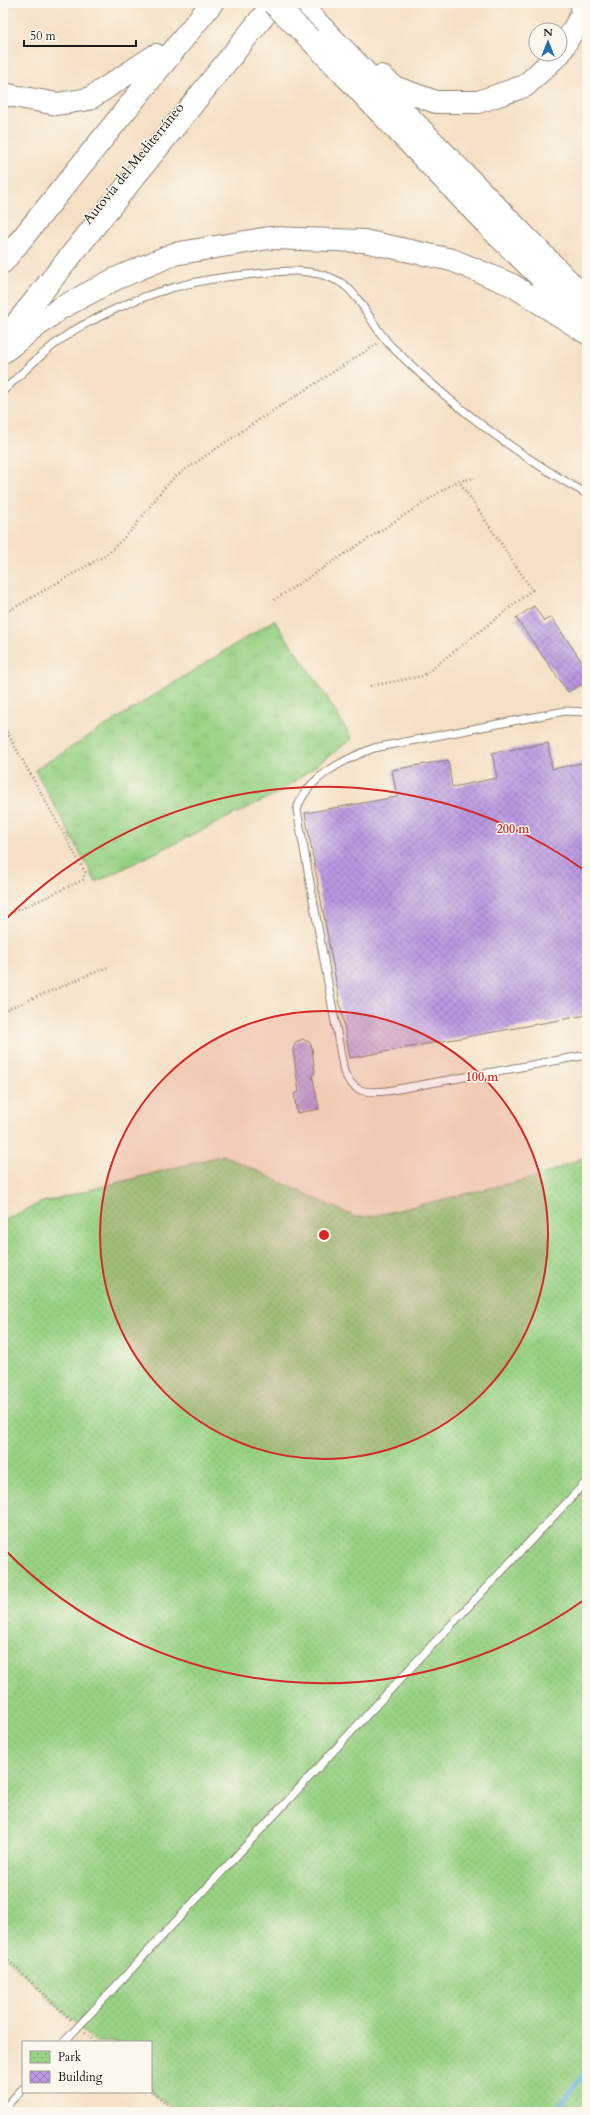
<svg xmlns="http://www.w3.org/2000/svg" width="590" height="2115" font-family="Cardo,serif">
<defs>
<pattern id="grass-tufts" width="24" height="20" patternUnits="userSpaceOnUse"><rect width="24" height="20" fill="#98d184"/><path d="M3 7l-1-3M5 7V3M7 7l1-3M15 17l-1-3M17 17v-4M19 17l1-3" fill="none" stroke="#82b371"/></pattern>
<pattern id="park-dots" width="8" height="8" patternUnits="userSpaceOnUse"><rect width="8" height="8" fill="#98d184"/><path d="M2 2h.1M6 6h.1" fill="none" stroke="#82b371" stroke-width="1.8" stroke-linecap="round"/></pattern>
<pattern id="building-cross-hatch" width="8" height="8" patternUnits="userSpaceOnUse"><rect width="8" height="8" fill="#b99ae1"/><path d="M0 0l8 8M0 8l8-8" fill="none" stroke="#967db6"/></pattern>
</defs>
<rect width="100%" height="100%" fill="#fbf7ec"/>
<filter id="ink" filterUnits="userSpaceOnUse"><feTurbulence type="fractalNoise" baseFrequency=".025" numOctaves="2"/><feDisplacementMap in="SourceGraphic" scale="8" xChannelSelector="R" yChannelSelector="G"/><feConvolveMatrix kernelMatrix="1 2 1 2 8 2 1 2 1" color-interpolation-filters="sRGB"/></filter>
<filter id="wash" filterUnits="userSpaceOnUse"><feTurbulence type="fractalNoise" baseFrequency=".012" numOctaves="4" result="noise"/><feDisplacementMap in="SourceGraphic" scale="16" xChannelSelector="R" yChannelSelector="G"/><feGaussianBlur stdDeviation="0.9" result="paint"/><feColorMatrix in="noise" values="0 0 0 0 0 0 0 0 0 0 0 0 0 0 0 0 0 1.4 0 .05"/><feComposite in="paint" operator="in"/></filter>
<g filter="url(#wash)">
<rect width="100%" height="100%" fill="#f5e0c5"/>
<polygon fill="url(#grass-tufts)" stroke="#5a7650" points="274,620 323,691 352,739 280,792 96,882 35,770"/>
<polygon fill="url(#park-dots)" stroke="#5a7650" points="223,1155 355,1217 374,1216 540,1176 587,1156 587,2112 176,2112 151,2091 151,2042 95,2042 3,1955 3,1221 40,1203"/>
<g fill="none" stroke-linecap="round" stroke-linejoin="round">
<polyline stroke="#6fb5e6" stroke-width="4.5" points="555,2112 587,2070"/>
</g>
<g id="blocks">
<g fill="url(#building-cross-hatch)">
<polygon points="534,606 544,621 551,617 587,669 587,681 568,692 516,618"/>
<polygon points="548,743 552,769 587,762 587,1015 350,1058 305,813 397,797 392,770 448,760 452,787 497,778 492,753"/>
<polygon points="303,1039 310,1043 312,1048 315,1074 312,1074 319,1109 297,1113 294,1094 299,1092 293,1049 296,1042"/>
</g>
</g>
</g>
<g filter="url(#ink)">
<use href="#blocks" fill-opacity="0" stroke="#887e70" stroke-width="1"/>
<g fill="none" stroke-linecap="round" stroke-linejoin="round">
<g stroke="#887e70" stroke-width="9">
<g id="lane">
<path d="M3,391C24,371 45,350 70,333C78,327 88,323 97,318C151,290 195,279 255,274C283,271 312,267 338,281C360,292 373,329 391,346C449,403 515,454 587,494"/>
<path d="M587,712L565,711L374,748C345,759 305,778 297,810L344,1072C354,1093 364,1093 387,1091L587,1055"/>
<polyline points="64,2042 416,1662 587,1481"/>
<polyline points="3,2110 23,2088"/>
</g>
</g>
<g stroke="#887e70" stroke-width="24">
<g id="highway">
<polyline points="298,3 587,300"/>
<polyline points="310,39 495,233 586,321"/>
<polyline points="560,53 581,16 583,3"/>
<polyline points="381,76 394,87 436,102 478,102 525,86 559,54"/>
<polyline points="3,94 57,104 89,99 156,55"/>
<polyline points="3,262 212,3"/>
<polyline points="3,340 274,3"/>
<polyline points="3,352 59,309 115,279 174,254 269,238 364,241 452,260 512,285 587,333"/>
</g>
</g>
<g stroke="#887e70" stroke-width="2.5" stroke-dasharray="1 3" stroke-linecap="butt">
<polyline points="274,600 446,488 459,481 475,478"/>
<polyline points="3,614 106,555 132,530 164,488 176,476 263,417 377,344"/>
<polyline points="370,686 423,676 532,590 459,481"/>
<polyline points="3,725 85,872 83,880 3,917"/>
<polyline points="3,1011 110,966"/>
<polyline points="3,1955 71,2020"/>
<polyline points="85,2033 95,2042"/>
<polyline points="151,2090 176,2112"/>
</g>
<use href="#lane" stroke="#fff" stroke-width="7"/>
<use href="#highway" stroke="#fff" stroke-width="22"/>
<g stroke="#887e70" stroke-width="24" stroke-linecap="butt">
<polyline id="highway-bridge" points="273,3 310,39"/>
</g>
<use href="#highway-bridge" stroke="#fff" stroke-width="22"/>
</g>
</g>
<circle cx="324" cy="1235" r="224" fill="#d62828" fill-opacity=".12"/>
<g fill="none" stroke="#d62828" stroke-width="2">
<circle cx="324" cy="1235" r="224"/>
<path d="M584 1600A448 448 0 0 1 4 1549M4 921A448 448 0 0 1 584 870"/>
</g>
<g text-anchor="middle" stroke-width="3" stroke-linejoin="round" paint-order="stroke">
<g font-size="14" fill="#1c1c1c" stroke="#fbf7ec">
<text transform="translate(133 163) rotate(-51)" y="5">Autovía del Mediterráneo</text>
</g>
</g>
<circle cx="324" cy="1235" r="6" fill="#d62828" stroke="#fbf7ec" stroke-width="2"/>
<g font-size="12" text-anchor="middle" font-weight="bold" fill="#d62828" stroke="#fbf7ec" stroke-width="3" stroke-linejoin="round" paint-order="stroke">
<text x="513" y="833">200 m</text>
<text x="482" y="1081">100 m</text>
</g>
<rect width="590" height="2115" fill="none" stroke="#fbf7ec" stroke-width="16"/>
<rect x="22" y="2041" width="130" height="52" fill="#fbf7ec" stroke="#a29f99"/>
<rect x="30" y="2051" width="20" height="12" fill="url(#park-dots)" stroke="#a29f99"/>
<text x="58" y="2061" font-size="12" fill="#1c1c1c">Park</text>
<rect x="30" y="2071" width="20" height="12" fill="url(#building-cross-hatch)" stroke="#a29f99"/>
<text x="58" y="2081" font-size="12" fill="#1c1c1c">Building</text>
<g transform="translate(548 42)"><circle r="19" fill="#fbf7ec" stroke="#a29f99"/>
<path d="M0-3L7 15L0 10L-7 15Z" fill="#1f6fb2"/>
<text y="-6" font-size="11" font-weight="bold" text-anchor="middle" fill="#1c1c1c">N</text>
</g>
<path d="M24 40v6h112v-6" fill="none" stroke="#1c1c1c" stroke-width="2"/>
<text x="30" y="40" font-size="12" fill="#1c1c1c" stroke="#fbf7ec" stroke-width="3" paint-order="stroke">50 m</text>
</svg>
